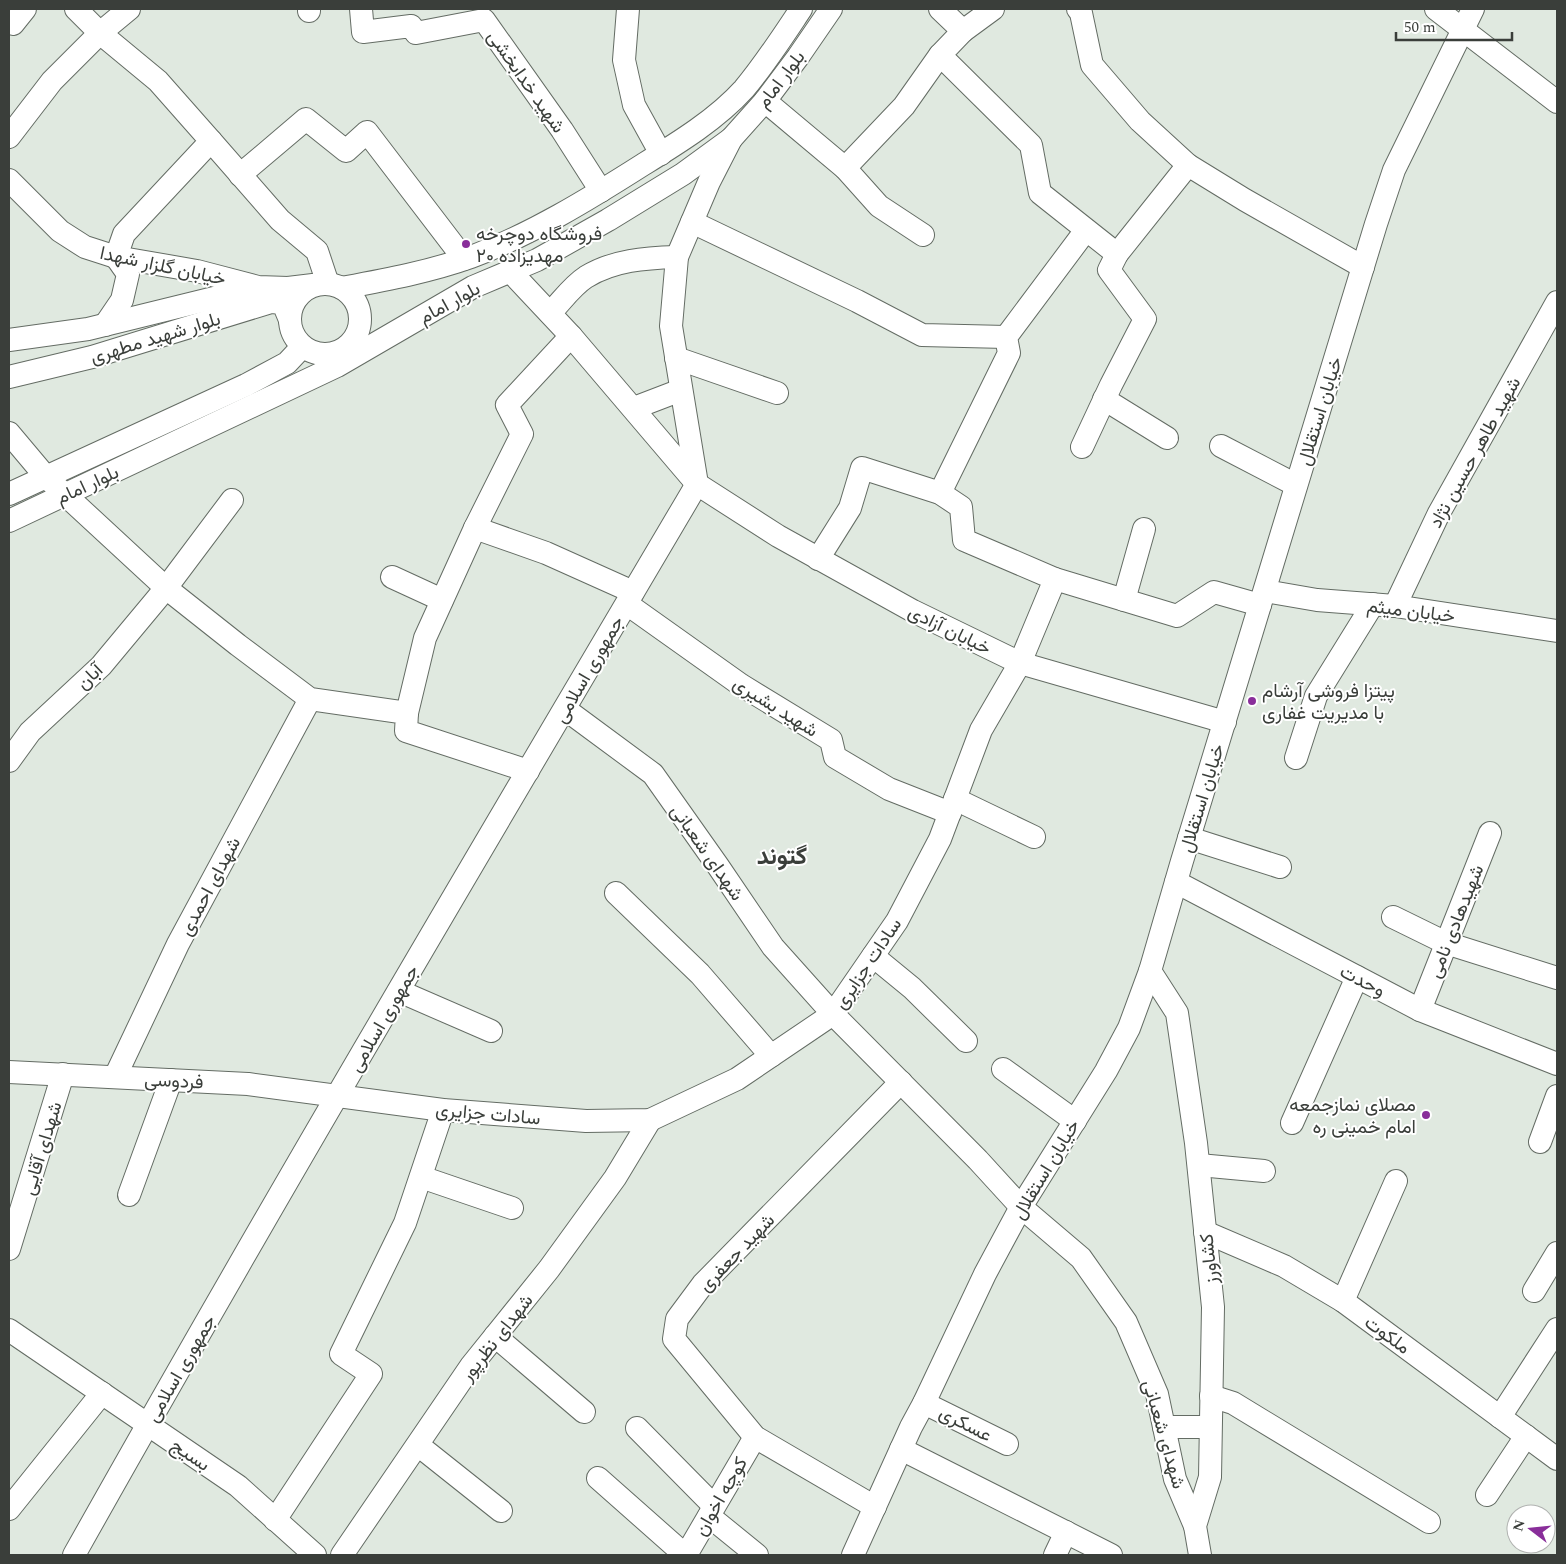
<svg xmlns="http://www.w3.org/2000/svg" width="1566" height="1564" font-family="Spectral,Vazirmatn,serif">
<rect width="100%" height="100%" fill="#e0e9e0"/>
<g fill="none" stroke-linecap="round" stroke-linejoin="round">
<g stroke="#646c64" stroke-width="24">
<g id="minor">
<polyline points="76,9 100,33 158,81 211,141 124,234 116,257 128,274 122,300 105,325"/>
<polyline points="309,9 309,11"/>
<polyline points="361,9 363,32 411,26 416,33 484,20 562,130 601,191"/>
<polyline points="628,9 624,60 634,105 661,154"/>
<polyline points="940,9 963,31 940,55 1031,145 1040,193 1117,254 1188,165 1245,200 1363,267"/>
<polyline points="1078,9 1081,13 1092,65 1140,121 1188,165"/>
<polyline points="1436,9 1557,102"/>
<polyline points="13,24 25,9"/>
<polyline points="963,31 993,9"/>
<polyline points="765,101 845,168 904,106 940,55"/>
<polyline points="9,137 52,81 100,33 129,9"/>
<polyline points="211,141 280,220 317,251 328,284"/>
<polyline points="845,168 879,206 923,235"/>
<polyline points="240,175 306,119 346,151 367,132 464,259"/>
<polyline points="9,180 60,231 85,247 116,257 197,271 258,287 288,288 313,285"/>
<polyline points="692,222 857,301 922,335 1006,337"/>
<polyline points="510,271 571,336 697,484 778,536 913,611 1020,663 1225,722"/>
<circle cx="325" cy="319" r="35"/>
<path d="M342,288C385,280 429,272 471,257C532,234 589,199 644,164C678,143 717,119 744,89C765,64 783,36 801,9"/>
<path d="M550,313C561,302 572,286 586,277C614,260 645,258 677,257"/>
<polyline points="9,340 88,329 255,288"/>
<polyline points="676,358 777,393"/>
<polyline points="9,377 92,357 271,302 283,303 290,320"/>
<polyline points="1104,399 1167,438"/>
<polyline points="634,408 681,390"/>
<polyline points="9,433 46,477 166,588 238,645 310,699 407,713 406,731 528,771"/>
<polyline points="1221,446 1296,485"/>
<polyline points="1082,447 1111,385 1145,319 1109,270 1117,254"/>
<polyline points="940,493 1009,353 1006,337 1086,230"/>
<polyline points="9,494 246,385 287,363 302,347"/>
<polyline points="9,521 337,366 473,287 537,260 608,220 683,174 731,139 765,101 798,57 831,9"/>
<polyline points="475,528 546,553 633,592"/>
<polyline points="392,577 442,600"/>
<polyline points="1055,579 1177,616 1214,592 1260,605"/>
<polyline points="1265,591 1317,600 1395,606 1557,631"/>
<polyline points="1124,600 1144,529"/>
<polyline points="627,604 741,685 831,740 835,757 889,789 950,813"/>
<polyline points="1395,606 1439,513 1557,302"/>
<polyline points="565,709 653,774 718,866 773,947 833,1014 978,1160 1021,1207 1081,1258 1126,1322 1157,1394 1175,1479 1195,1526"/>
<polyline points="407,713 425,638 475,528 522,434 507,405 571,336"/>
<polyline points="1296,758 1316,696 1373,604"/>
<polyline points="9,761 30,732 101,666 166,588 232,500"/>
<polyline points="955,799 1034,837"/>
<polyline points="1189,838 1280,867"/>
<polyline points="1176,882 1420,1010 1557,1064"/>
<polyline points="616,893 700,974 771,1056"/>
<polyline points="1393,917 1446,943 1557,978"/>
<polyline points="873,956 912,988 966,1041"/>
<polyline points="1150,971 1177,1013 1196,1143 1213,1307 1210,1477 1195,1526 1200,1555"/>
<polyline points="399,991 491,1031"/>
<polyline points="1420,1010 1490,833"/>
<polyline points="1003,1069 1075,1121"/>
<polyline points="9,1072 248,1084 443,1110 586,1121 650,1120 737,1079 833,1014 897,921 940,839 981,730 1020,663 1055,579 964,540 961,507 940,493 862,468 850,508 818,559"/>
<polyline points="115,1077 178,944 310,699"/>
<polyline points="1292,1123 1357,977"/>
<polyline points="1540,1142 1557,1096"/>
<polyline points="1199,1165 1264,1171"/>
<polyline points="421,1177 512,1208"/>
<polyline points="129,1195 171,1080"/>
<polyline points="1205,1232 1284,1266 1343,1301 1557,1459"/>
<polyline points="9,1249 63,1074"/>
<polyline points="1534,1291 1557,1253"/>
<polyline points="1343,1301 1396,1181"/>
<polyline points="9,1330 238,1486 315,1555"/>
<polyline points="495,1336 584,1412"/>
<polyline points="1211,1396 1233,1403 1429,1522"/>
<polyline points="924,1403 1007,1444"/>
<polyline points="1500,1417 1557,1329"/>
<polyline points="1164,1427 1210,1427"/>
<polyline points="637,1428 714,1506"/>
<polyline points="418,1445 501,1511"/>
<polyline points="901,1449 1111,1555"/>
<polyline points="598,1478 685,1555"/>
<polyline points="1487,1495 1526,1436"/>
<polyline points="875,1507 755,1437 674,1339 677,1319 703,1284 901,1082"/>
<polyline points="9,1509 102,1393"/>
<polyline points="709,1516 757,1555"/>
<polyline points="275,1520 371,1374 341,1354 405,1223 443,1110"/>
<path d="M74,1555C276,1195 487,840 697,484L671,326L677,257L709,182L731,139"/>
<polyline points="342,1555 471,1366 549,1269 615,1178 650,1120"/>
<polyline points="686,1555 755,1437"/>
<polyline points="853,1555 911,1427 924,1403 985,1274 1021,1207 1106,1071 1129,1028 1150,971 1182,861 1376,224 1394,170 1473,9"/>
<polyline points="1055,1555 1066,1532"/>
</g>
</g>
<use href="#minor" stroke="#fff" stroke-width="22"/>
</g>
<g fill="#892e9a" stroke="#fff" stroke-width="2">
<circle cx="466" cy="244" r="5"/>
<circle cx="1252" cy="701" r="5"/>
<circle cx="1426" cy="1115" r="5"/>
</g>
<g text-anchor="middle" stroke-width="4" stroke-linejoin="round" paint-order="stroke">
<g font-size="19" fill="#3a3e3a" stroke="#fff">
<text transform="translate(780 79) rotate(-53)" y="7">بلوار امام</text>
<text transform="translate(527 81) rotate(55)" y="7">شهید خدابخشی</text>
<text transform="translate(163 265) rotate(12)" y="7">خیابان گلزار شهدا</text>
<text transform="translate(449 302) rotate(-29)" y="7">بلوار امام</text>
<text transform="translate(155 337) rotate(-17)" y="7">بلوار شهید مطهری</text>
<text transform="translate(1319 411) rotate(-73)" y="7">خیابان استقلال</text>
<text transform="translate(1474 452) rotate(-61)" y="7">شهید طاهر حسین نژاد</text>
<text transform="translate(87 484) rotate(-25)" y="7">بلوار امام</text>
<text transform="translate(1411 610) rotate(7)" y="7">خیابان میثم</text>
<text transform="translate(950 629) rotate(26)" y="7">خیابان آزادی</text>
<text transform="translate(588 669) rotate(-60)" y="7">جمهوری اسلامی</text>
<text transform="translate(89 676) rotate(-44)" y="7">آبان</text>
<text transform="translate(776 706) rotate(32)" y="7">شهید بشیری</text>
<text transform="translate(1201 798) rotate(-73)" y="7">خیابان استقلال</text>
<text transform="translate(708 852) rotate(55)" y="7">شهدای شعبانی</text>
<text transform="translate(209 886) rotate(-62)" y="7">شهدای احمدی</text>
<text transform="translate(1455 921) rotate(-68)" y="7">شهیدهادی نامی</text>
<text transform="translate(867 963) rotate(-56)" y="7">سادات جزایری</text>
<text transform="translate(1363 980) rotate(27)" y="7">وحدت</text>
<text transform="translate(383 1018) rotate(-60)" y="7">جمهوری اسلامی</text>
<text transform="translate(174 1080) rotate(3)" y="7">فردوسی</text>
<text transform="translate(488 1113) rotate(5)" y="7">سادات جزایری</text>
<text transform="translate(41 1148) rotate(-73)" y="7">شهدای آقایی</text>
<text transform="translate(1045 1169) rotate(-59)" y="7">خیابان استقلال</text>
<text transform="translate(736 1252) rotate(-46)" y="7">شهید جعفری</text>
<text transform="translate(1208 1259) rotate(-96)" y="7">کشاورز</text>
<text transform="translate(1388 1334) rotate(36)" y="7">ملکوت</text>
<text transform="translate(496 1337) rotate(-52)" y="7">شهدای نظرپور</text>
<text transform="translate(180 1368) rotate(-60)" y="7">جمهوری اسلامی</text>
<text transform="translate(966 1423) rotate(27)" y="7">عسکری</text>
<text transform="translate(1165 1434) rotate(74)" y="7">شهدای شعبانی</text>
<text transform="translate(191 1454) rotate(34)" y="7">بسیج</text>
<text transform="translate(720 1496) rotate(-60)" y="7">کوچه اخوان</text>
</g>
<g font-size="19" fill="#3a3e3a" stroke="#fff" text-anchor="start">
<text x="476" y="240">فروشگاه دوچرخه<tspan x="476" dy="22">۲۰ مهدیزاده</tspan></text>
<text x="1262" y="697">پیتزا فروشی آرشام<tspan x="1262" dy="22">با مدیریت غفاری</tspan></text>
<text x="1416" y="1111" text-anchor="end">مصلای نمازجمعه<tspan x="1416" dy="22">امام خمینی ره</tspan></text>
</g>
<g font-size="24" font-weight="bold" fill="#3a3e3a" stroke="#fff">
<text x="782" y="864">گتوند</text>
</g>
</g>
<rect width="1566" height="1564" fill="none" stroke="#3a3e3a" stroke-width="20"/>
<g transform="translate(1531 1529) rotate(286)"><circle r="24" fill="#ffffff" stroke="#b0b2b0"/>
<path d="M0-4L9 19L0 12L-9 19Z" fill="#892e9a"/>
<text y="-8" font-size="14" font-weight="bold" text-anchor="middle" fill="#3a3e3a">N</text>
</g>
<path d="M1396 32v8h116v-8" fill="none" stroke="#3a3e3a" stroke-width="2.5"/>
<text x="1404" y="32" font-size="15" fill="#3a3e3a" stroke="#ffffff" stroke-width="4" paint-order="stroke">50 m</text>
</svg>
